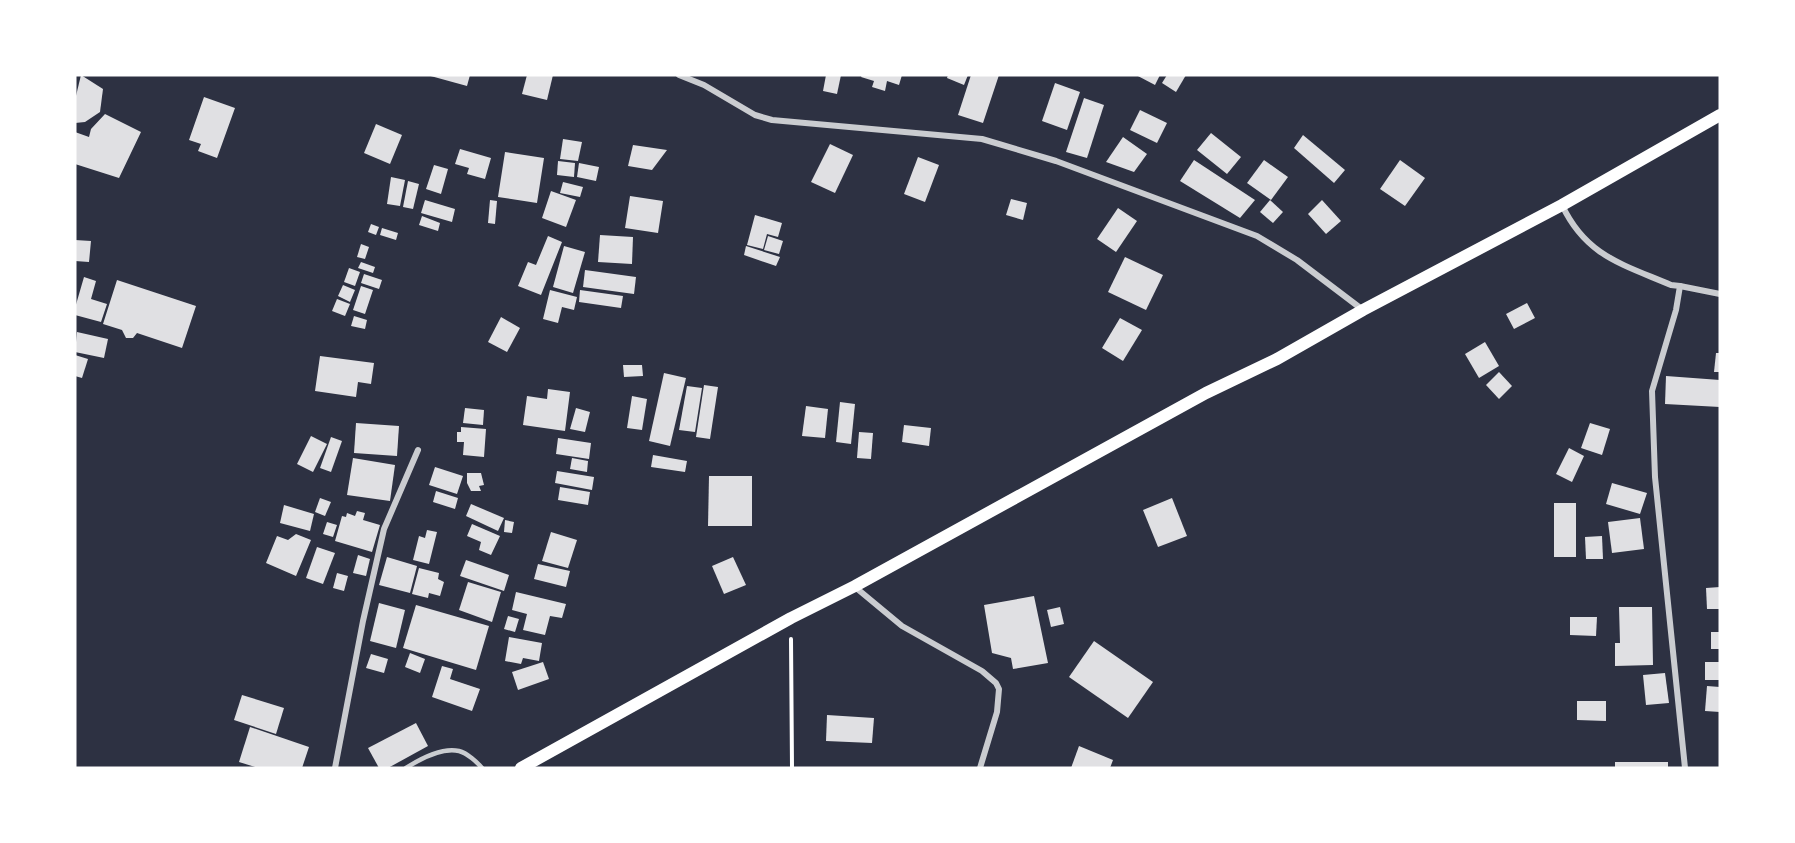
<svg xmlns="http://www.w3.org/2000/svg" width="1795" height="843" font-family="'Asap Condensed',sans-serif">
<rect width="100%" height="100%" fill="#2d3142"/>
<g fill="#e0e0e3">
<polygon points="81,75 103,89 100,112 85,122 75,123 75,100"/>
<polygon points="427,75 470,75 467,86"/>
<polygon points="527,75 553,75 547,100 522,94"/>
<polygon points="826,75 841,75 837,94 823,91"/>
<polygon points="862,75 902,75 899,85 887,81 885,91 872,87 874,81 861,77"/>
<polygon points="948,75 968,75 964,85 947,78"/>
<polygon points="971,75 999,75 983,123 958,115"/>
<polygon points="1136,75 1160,75 1155,85"/>
<polygon points="1167,75 1186,75 1176,92 1162,83"/>
<polygon points="1055,83 1080,92 1067,130 1042,121"/>
<polygon points="204,97 235,108 217,158 198,151 201,144 189,140"/>
<polygon points="1084,98 1104,105 1087,158 1066,152"/>
<polygon points="1140,110 1167,123 1157,143 1130,130"/>
<polygon points="105,114 141,132 119,178 75,164 75,132 89,137 91,129"/>
<polygon points="376,124 402,135 390,164 364,153"/>
<polygon points="1211,133 1241,157 1227,174 1197,150"/>
<polygon points="1303,135 1345,170 1334,183 1294,148"/>
<polygon points="1123,137 1147,154 1134,172 1106,162"/>
<polygon points="563,139 582,142 578,161 560,159"/>
<polygon points="830,144 853,155 835,193 811,182"/>
<polygon points="633,145 667,150 652,170 628,166"/>
<polygon points="460,149 491,158 485,179 467,174 469,168 455,164"/>
<polygon points="505,152 544,158 537,203 498,197"/>
<polygon points="918,157 939,165 925,202 904,194"/>
<polygon points="1194,160 1255,200 1240,218 1180,181"/>
<polygon points="1264,160 1288,177 1271,200 1247,183"/>
<polygon points="1400,160 1425,178 1405,206 1380,189"/>
<polygon points="558,161 575,163 574,177 557,175"/>
<polygon points="579,163 599,167 596,181 577,177"/>
<polygon points="434,165 448,169 441,194 426,189"/>
<polygon points="391,177 405,180 400,206 387,204"/>
<polygon points="408,181 419,184 413,209 403,207"/>
<polygon points="563,182 583,187 580,197 560,193"/>
<polygon points="551,191 576,200 566,227 542,218"/>
<polygon points="630,196 663,201 658,233 625,228"/>
<polygon points="1011,199 1027,203 1023,220 1006,215"/>
<polygon points="425,200 455,209 452,222 421,213"/>
<polygon points="490,200 497,201 495,224 488,223"/>
<polygon points="1270,200 1283,212 1273,223 1260,212"/>
<polygon points="1322,200 1341,221 1326,234 1308,214"/>
<polygon points="1118,208 1137,221 1116,252 1097,239"/>
<polygon points="755,215 782,223 778,237 767,234 763,249 747,245"/>
<polygon points="422,216 440,223 438,231 419,225"/>
<polygon points="371,224 379,227 376,235 368,232"/>
<polygon points="382,228 398,233 396,240 380,235"/>
<polygon points="600,235 633,237 632,264 598,262"/>
<polygon points="548,236 562,242 541,295 518,286 528,262 536,265"/>
<polygon points="768,236 783,241 779,254 764,250"/>
<polygon points="75,240 91,241 89,262 75,261"/>
<polygon points="361,244 369,247 365,259 357,257"/>
<polygon points="564,246 585,252 573,293 553,287"/>
<polygon points="746,246 780,257 776,266 744,255"/>
<polygon points="1125,257 1163,275 1146,310 1108,292"/>
<polygon points="361,262 375,267 373,273 358,268"/>
<polygon points="349,268 360,272 355,286 344,282"/>
<polygon points="585,270 636,277 634,294 583,287"/>
<polygon points="364,274 382,280 379,289 361,283"/>
<polygon points="84,277 96,281 91,299 107,304 101,322 75,315 75,308"/>
<polygon points="117,280 196,306 182,348 137,333 133,338 126,338 122,330 103,324"/>
<polygon points="343,285 355,290 350,302 338,296"/>
<polygon points="361,286 373,290 365,314 353,310"/>
<polygon points="550,290 577,297 574,310 562,307 558,323 543,319"/>
<polygon points="580,290 623,296 621,308 579,302"/>
<polygon points="337,299 350,304 345,316 332,311"/>
<polygon points="1527,303 1535,318 1514,329 1506,314"/>
<polygon points="354,316 367,320 365,329 351,326"/>
<polygon points="501,317 520,328 507,352 488,342"/>
<polygon points="1120,318 1142,330 1123,361 1102,348"/>
<polygon points="77,332 108,339 104,358 75,352"/>
<polygon points="1485,342 1499,366 1479,378 1465,354"/>
<polygon points="1716,353 1720,353 1720,372 1714,372"/>
<polygon points="75,355 88,359 82,378 75,376"/>
<polygon points="320,356 374,363 371,384 358,382 356,397 315,391"/>
<polygon points="623,365 642,365 643,376 624,377"/>
<polygon points="1499,372 1512,386 1499,399 1486,385"/>
<polygon points="664,373 686,378 670,446 649,441"/>
<polygon points="1666,376 1720,380 1720,407 1665,404"/>
<polygon points="704,385 718,387 710,439 696,437"/>
<polygon points="687,386 702,388 695,432 679,430"/>
<polygon points="548,389 570,392 565,431 523,425 527,396 547,399"/>
<polygon points="632,396 647,399 642,430 627,428"/>
<polygon points="840,402 855,404 851,444 836,442"/>
<polygon points="806,406 828,409 825,438 802,436"/>
<polygon points="465,408 484,410 483,425 463,423"/>
<polygon points="576,408 590,412 585,432 570,429"/>
<polygon points="356,423 399,426 397,456 354,453"/>
<polygon points="1590,423 1610,429 1602,455 1581,448"/>
<polygon points="904,425 931,428 929,446 902,442"/>
<polygon points="461,427 486,429 484,457 463,455 464,442 457,442 457,432 461,432"/>
<polygon points="859,432 873,433 871,459 857,458"/>
<polygon points="311,436 327,444 313,472 297,464"/>
<polygon points="331,437 342,441 331,472 320,468"/>
<polygon points="558,438 591,443 589,459 556,454"/>
<polygon points="1569,448 1584,456 1572,482 1556,474"/>
<polygon points="653,455 687,461 685,472 651,467"/>
<polygon points="353,458 395,465 390,501 347,495"/>
<polygon points="572,458 588,461 587,472 570,469"/>
<polygon points="435,467 463,476 457,494 429,485"/>
<polygon points="557,471 594,477 592,490 555,483"/>
<polygon points="467,473 481,473 484,485 479,486 481,491 471,491 467,483"/>
<polygon points="709,476 752,476 752,526 708,526"/>
<polygon points="1612,483 1647,493 1640,514 1606,504"/>
<polygon points="560,487 590,492 588,505 558,500"/>
<polygon points="436,491 458,498 455,509 433,502"/>
<polygon points="320,498 331,502 325,516 315,512"/>
<polygon points="1172,498 1187,536 1158,547 1143,510"/>
<rect x="1554" y="503" width="22" height="54"/>
<polygon points="471,504 504,518 498,531 466,516"/>
<polygon points="284,505 314,514 310,531 280,523"/>
<polygon points="357,511 365,513 363,520 380,525 372,552 335,541 342,516 346,517 347,513 355,516"/>
<polygon points="1640,518 1644,549 1612,553 1608,522"/>
<polygon points="505,520 514,522 512,533 504,532"/>
<polygon points="327,522 337,525 333,537 323,534"/>
<polygon points="472,524 500,536 491,555 479,550 481,542 467,536"/>
<polygon points="427,530 437,532 429,564 413,560 419,536 425,538"/>
<polygon points="551,532 577,540 568,568 542,561"/>
<polygon points="296,534 311,540 296,576 266,563 277,536 288,540"/>
<polygon points="1602,536 1603,559 1586,559 1585,537"/>
<polygon points="317,547 335,553 323,584 306,578"/>
<polygon points="358,555 370,559 366,576 353,573"/>
<polygon points="387,557 417,566 410,593 379,585"/>
<polygon points="733,557 746,585 724,594 712,566"/>
<polygon points="466,560 509,575 504,591 460,576"/>
<polygon points="538,564 570,571 566,587 534,579"/>
<polygon points="419,568 439,573 438,579 444,582 440,596 429,593 428,598 412,594"/>
<polygon points="337,573 348,576 344,591 333,588"/>
<polygon points="468,582 501,592 492,622 459,610"/>
<polygon points="1720,587 1720,609 1707,609 1706,588"/>
<polygon points="516,592 566,604 562,618 550,616 545,635 523,630 527,614 512,610"/>
<polygon points="1034,596 1048,663 1013,669 1011,658 992,653 984,605"/>
<polygon points="379,603 405,610 396,648 370,641"/>
<polygon points="416,605 489,626 476,670 403,648"/>
<polygon points="1060,607 1064,624 1051,627 1047,610"/>
<polygon points="1619,607 1652,607 1653,665 1615,666 1615,643 1620,643"/>
<polygon points="508,616 519,619 515,632 504,629"/>
<polygon points="1570,617 1597,617 1596,636 1570,635"/>
<rect x="1711" y="632" width="9" height="17"/>
<polygon points="509,637 542,643 539,661 523,658 521,664 505,661"/>
<polygon points="1094,641 1153,682 1128,718 1069,677"/>
<polygon points="410,653 425,659 420,673 405,667"/>
<polygon points="371,654 388,659 384,673 366,668"/>
<polygon points="543,662 549,679 518,690 512,672"/>
<rect x="1705" y="662" width="15" height="18"/>
<polygon points="442,666 453,669 450,679 480,689 472,711 432,697"/>
<polygon points="1665,673 1669,703 1646,705 1643,675"/>
<polygon points="1707,686 1720,687 1720,712 1705,711"/>
<polygon points="242,695 284,708 276,734 234,720"/>
<polygon points="1577,701 1606,701 1606,721 1577,720"/>
<polygon points="827,715 874,718 872,743 826,741"/>
<polygon points="416,723 428,746 388,768 379,768 368,748"/>
<polygon points="250,727 309,747 302,768 258,768 239,762"/>
<polygon points="1079,746 1113,760 1110,768 1071,768"/>
<rect x="1615" y="762" width="53" height="6"/>
</g>
<g fill="none" stroke-linecap="round" stroke-linejoin="round">
<polyline stroke="#fff" stroke-width="4" points="791,639 792,768"/>
<path stroke="#caccd0" stroke-width="4.5" d="M406,768C420,759 441,747 459,751C467,753 477,762 482,768"/>
<g stroke="#caccd0" stroke-width="6">
<polyline points="679,75 704,85 755,115 772,120 982,139 1056,161 1257,236 1297,260 1363,310"/>
<path d="M1562,205C1586,256 1622,264 1671,285L1680,286L1676,310L1652,391L1655,477L1685,768"/>
<polyline points="1680,286 1720,294"/>
<polyline points="855,587 902,626 982,671 996,683 999,689 997,712 980,768"/>
<polyline points="335,768 363,621 384,529 418,450"/>
</g>
<polyline stroke="#fff" stroke-width="12" points="521,768 791,618 855,586 1206,393 1277,359 1363,310 1562,205 1720,115"/>
</g>
<rect width="1795" height="843" fill="none" stroke="#ffffff" stroke-width="153"/>
</svg>
